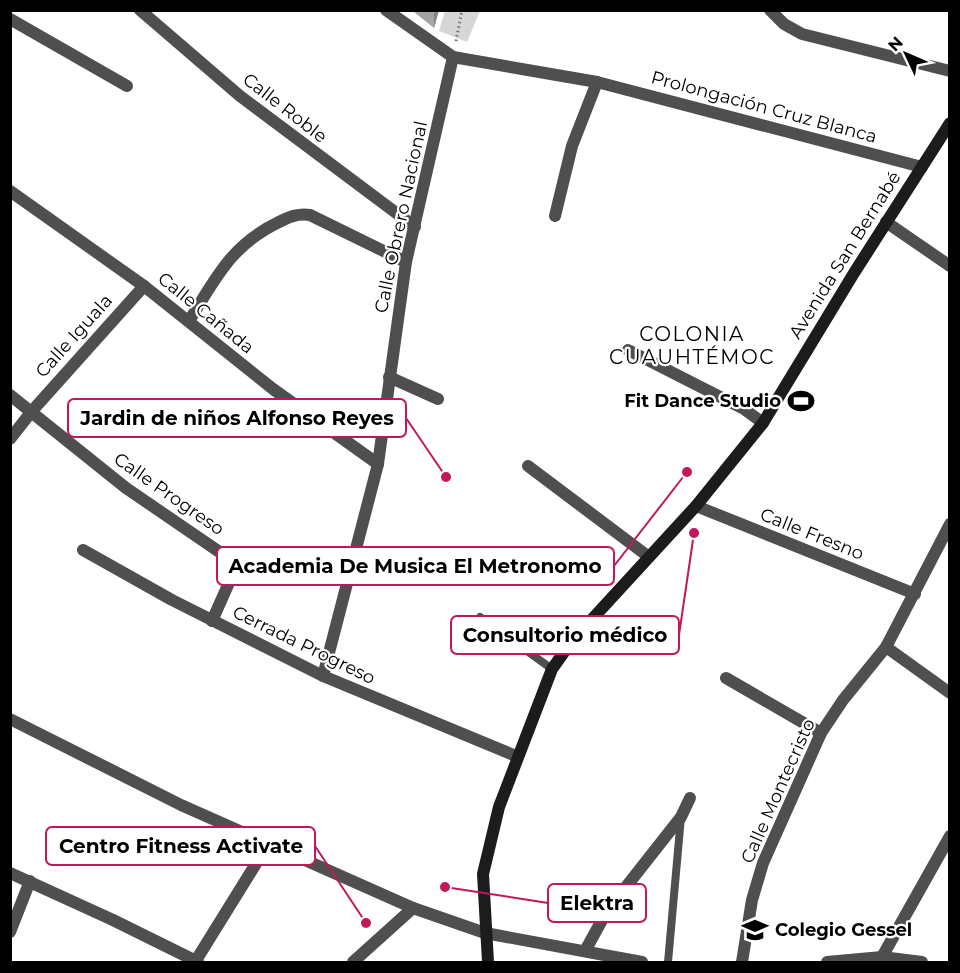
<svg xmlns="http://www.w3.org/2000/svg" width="960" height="973" font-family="Montserrat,sans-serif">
<rect width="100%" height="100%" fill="#fff"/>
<polygon fill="#d6d6d6" points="445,11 480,11 467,42 439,31"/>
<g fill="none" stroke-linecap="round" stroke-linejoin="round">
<polyline stroke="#717171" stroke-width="3" stroke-dasharray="1.5 3" stroke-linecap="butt" points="456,41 462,10"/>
<g stroke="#4f4f4f" stroke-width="8">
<polyline points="480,617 552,669"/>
<polyline points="668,962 681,817"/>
</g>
<g stroke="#4f4f4f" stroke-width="12">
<polyline points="140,10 240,96 415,227"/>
<polyline points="386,10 453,57 597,82 922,167"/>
<polyline points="770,10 784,24 802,34 950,71"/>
<polyline points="10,19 127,86"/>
<polyline points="10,191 144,286 273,389 378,464"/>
<polyline points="555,216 572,146 597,82"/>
<polyline points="886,222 950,266"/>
<path d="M189,321C216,278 231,245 279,222C289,217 298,213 310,215L406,262"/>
<polyline points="628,350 744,409 763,423"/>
<polyline points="389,377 438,399"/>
<polyline points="10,395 126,488 221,553 226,560 232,576 212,621"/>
<polyline points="10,439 32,411 144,286"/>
<polyline points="528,466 649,557"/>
<polyline points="696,506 915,594"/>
<polyline points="83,550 172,600 323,676 516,756"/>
<polyline points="886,647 950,693"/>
<polyline points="323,676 378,464 406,262 453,57"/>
<polyline points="726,678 821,733"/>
<polyline points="10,873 113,920 198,962"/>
<polyline points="10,932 30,881"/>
<polyline points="585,951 607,911 681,817 690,798"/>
<polyline points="882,957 950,836"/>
<polyline points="195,962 267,846"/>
<polyline points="353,962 413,908"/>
<polyline points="742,962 752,900 763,863 821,733 843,700 886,647 950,524"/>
</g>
<g stroke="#4f4f4f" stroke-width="12">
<polyline points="10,719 181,805 413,908 485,933 642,962"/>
<polyline points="827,962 882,957 922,962"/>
</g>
<polyline stroke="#1c1c1c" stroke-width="12" points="488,962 483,874 499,807 552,669 572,641 696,506 763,423 854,273 950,123"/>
</g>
<polygon fill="#a4a4a4" points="414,10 439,10 434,28 414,12"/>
<polygon fill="#868686" points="434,10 439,10 434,28"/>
<defs>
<g id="stadium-bare" transform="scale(2.07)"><path d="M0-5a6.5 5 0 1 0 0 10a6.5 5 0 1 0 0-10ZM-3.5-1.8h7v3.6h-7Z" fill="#000" stroke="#fff" stroke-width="2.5" paint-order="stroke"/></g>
<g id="school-bare" transform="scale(2.07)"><path d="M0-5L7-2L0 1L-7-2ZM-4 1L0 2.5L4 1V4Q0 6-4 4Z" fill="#000" stroke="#fff" stroke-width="2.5" paint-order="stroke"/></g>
</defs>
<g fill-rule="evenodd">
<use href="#stadium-bare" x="801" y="401"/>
<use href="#school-bare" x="755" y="930"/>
</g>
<g text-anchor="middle" stroke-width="4.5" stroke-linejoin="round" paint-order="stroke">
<g font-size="18" fill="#000" stroke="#fff">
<text transform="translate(764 107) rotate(15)" y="6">Prolongación Cruz Blanca</text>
<text transform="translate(285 108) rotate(38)" y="6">Calle Roble</text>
<text transform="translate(401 217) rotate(-78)" y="6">Calle Obrero Nacional</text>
<text transform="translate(845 255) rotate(-58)" y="6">Avenida San Bernabé</text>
<text transform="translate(206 313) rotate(39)" y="6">Calle Cañada</text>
<text transform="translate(74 336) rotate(-48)" y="6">Calle Iguala</text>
<text transform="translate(169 494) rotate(35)" y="6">Calle Progreso</text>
<text transform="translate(812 534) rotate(22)" y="6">Calle Fresno</text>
<text transform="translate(304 645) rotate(26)" y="6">Cerrada Progreso</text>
<text transform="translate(778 791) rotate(-66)" y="6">Calle Montecristo</text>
</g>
<g font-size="18" font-weight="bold" fill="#000" stroke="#fff" text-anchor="end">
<text x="781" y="407">Fit Dance Studio</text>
<text x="775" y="936" text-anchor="start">Colegio Gessel</text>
</g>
<g font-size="20" letter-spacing="1.5" fill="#000" stroke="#fff">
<text x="692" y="341">COLONIA<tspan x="692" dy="23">CUAUHTÉMOC</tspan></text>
</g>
</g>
<path fill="none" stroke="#c2185b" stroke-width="2" d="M446 477L406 418M687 472L614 566M694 533L679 635M366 923L315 846M445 887L548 903"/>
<g fill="#c2185b" stroke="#fff" stroke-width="2">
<circle cx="446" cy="477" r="6"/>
<circle cx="687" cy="472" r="6"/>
<circle cx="694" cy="533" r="6"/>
<circle cx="366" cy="923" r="6"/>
<circle cx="445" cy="887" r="6"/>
</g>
<g fill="#fff" stroke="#c2185b" stroke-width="2">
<rect x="68" y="399" width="338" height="38" rx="6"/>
<rect x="217" y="547" width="397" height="38" rx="6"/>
<rect x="451" y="616" width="228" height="38" rx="6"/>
<rect x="46" y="827" width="269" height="38" rx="6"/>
<rect x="548" y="884" width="98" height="38" rx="6"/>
</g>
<g font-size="20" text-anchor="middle" font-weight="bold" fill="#000">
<text x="237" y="425">Jardin de niños Alfonso Reyes</text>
<text x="415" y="573">Academia De Musica El Metronomo</text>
<text x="565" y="642">Consultorio médico</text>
<text x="181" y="853">Centro Fitness Activate</text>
<text x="597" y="910">Elektra</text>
</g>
<rect width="960" height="973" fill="none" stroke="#000000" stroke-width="24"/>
<g transform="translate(906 54) rotate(314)" stroke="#ffffff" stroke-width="4.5" paint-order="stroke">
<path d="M0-4.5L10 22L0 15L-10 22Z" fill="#000000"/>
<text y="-9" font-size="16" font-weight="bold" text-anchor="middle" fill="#000000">N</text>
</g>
</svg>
